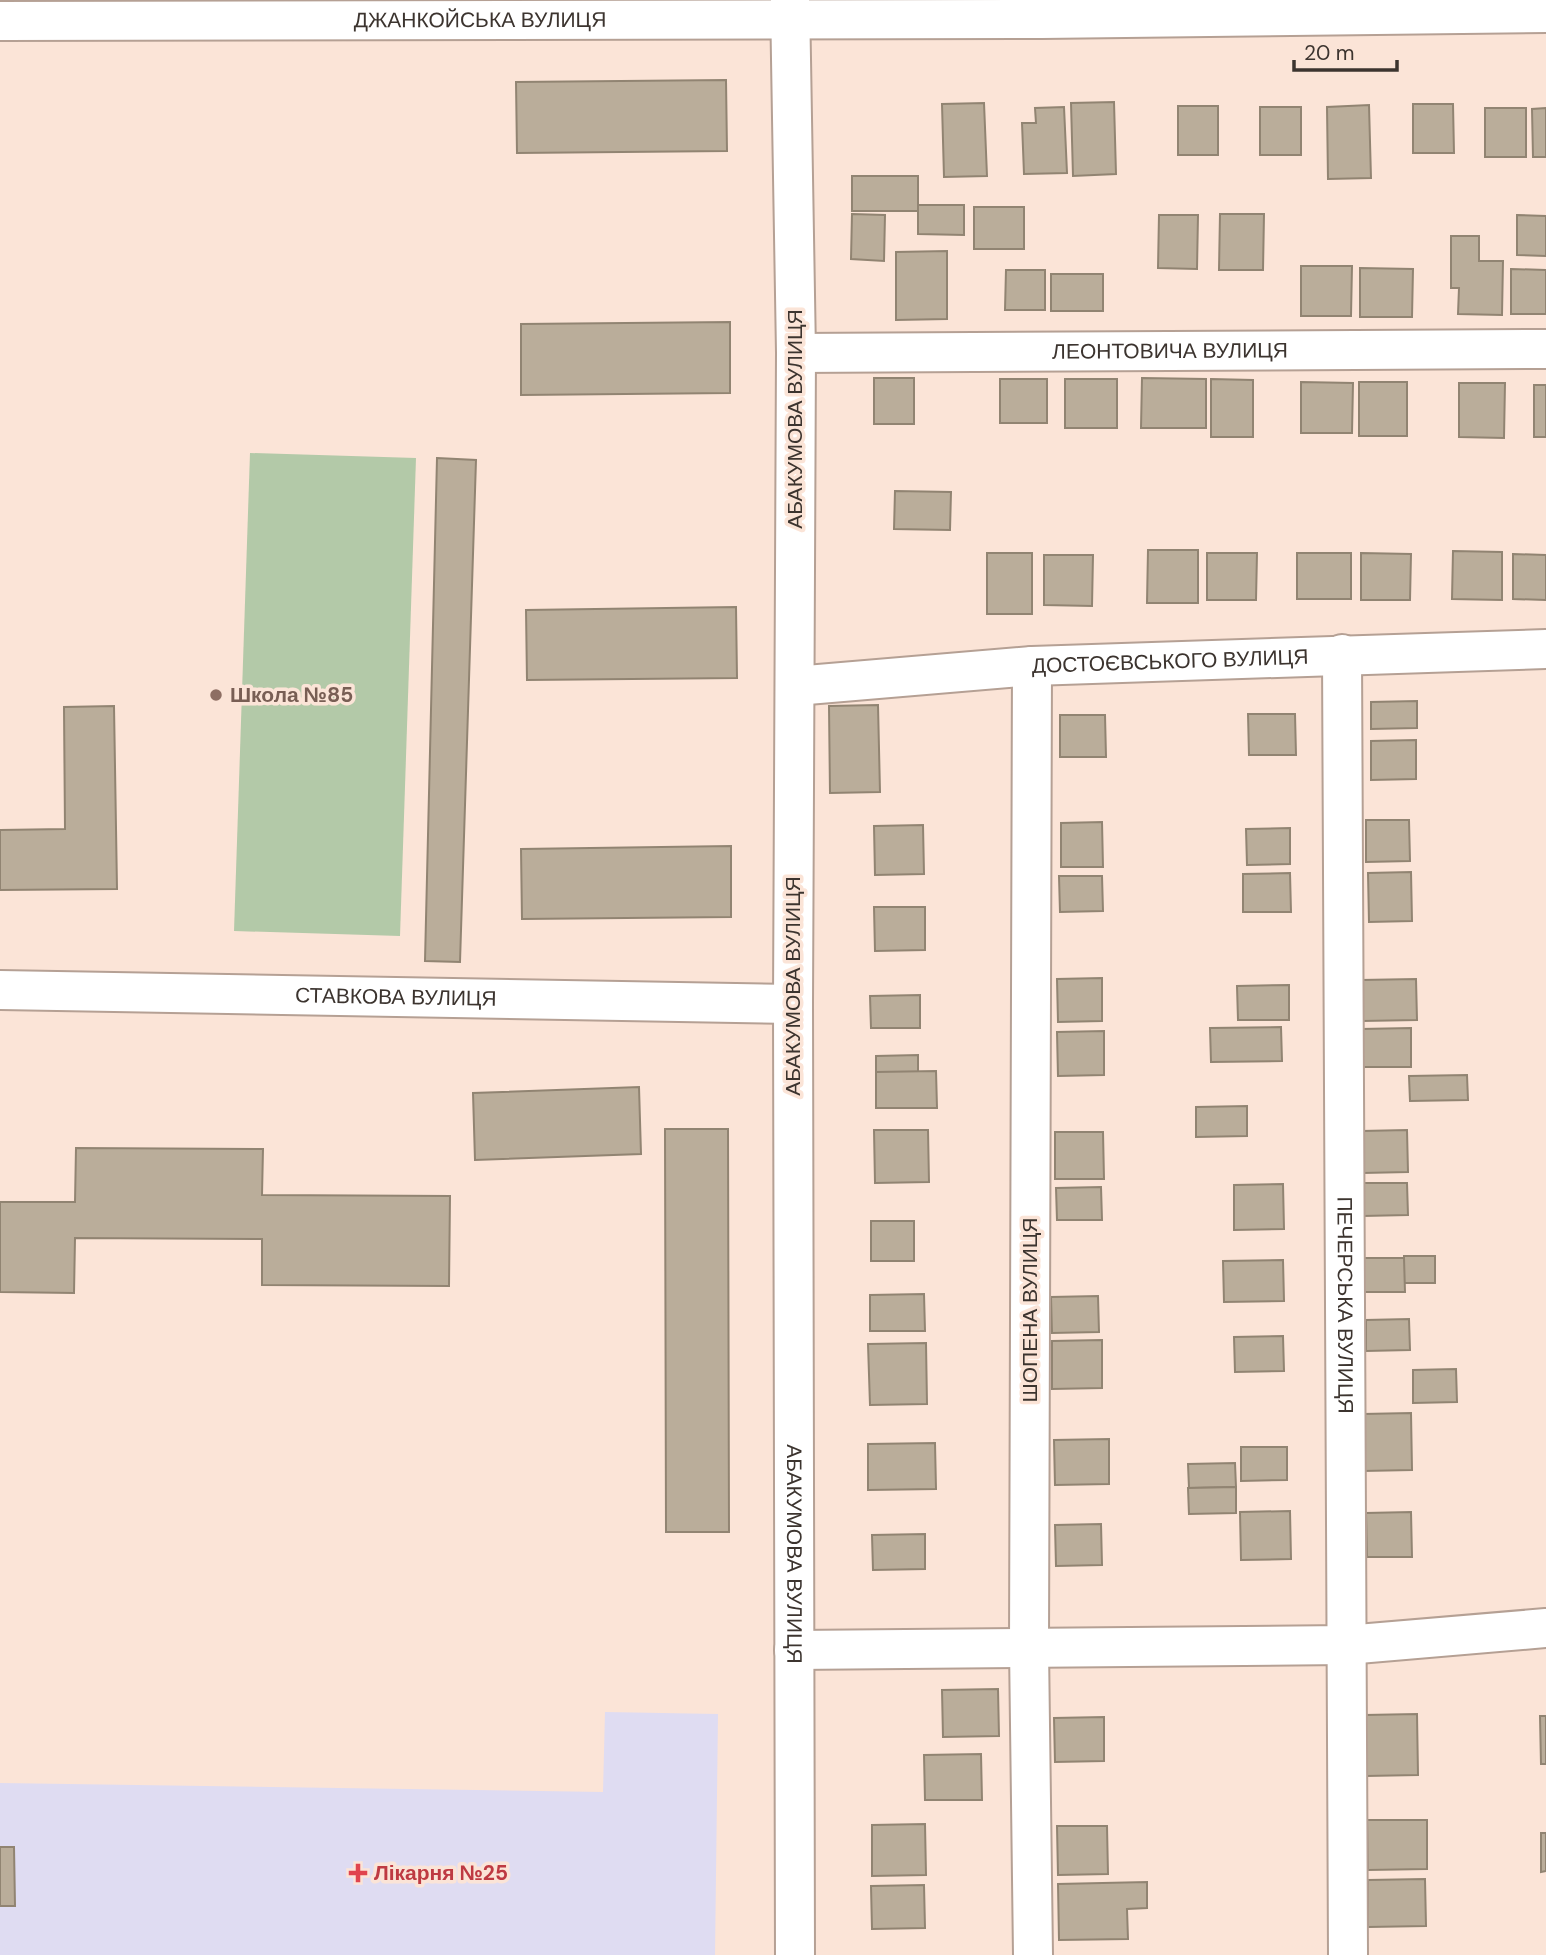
<svg xmlns="http://www.w3.org/2000/svg" width="1546" height="1955" font-family="'DM Sans',sans-serif">
<rect width="100%" height="100%" fill="#fbe4d7"/>
<polygon fill="#dfdcf2" points="605,1712 718,1714 715,1955 0,1955 0,1783 603,1792"/>
<polygon fill="#b3c9a8" points="250,453 416,458 400,936 234,931"/>
<g fill="#baad9a" stroke="#918472" stroke-width="2">
<polygon points="726,80 727,151 517,153 516,82"/>
<polygon points="1114,102 1116,174 1073,176 1071,103"/>
<polygon points="984,103 987,176 944,177 942,104"/>
<polygon points="1413,104 1453,104 1454,153 1413,153"/>
<polygon points="1369,105 1371,178 1328,179 1327,107"/>
<rect x="1178" y="106" width="40" height="49"/>
<polygon points="1064,107 1067,173 1024,174 1022,123 1036,123 1035,108"/>
<rect x="1260" y="107" width="41" height="48"/>
<rect x="1485" y="108" width="41" height="49"/>
<polygon points="1546,108 1546,157 1533,157 1532,109"/>
<rect x="852" y="176" width="66" height="35"/>
<polygon points="918,205 964,205 964,235 918,234"/>
<rect x="974" y="207" width="50" height="42"/>
<polygon points="852,214 885,215 884,261 851,259"/>
<polygon points="1220,214 1264,214 1263,270 1219,270"/>
<polygon points="1159,215 1198,215 1197,269 1158,268"/>
<polygon points="1517,215 1546,216 1546,256 1517,255"/>
<polygon points="1451,236 1479,236 1479,261 1503,261 1502,315 1458,314 1459,288 1451,288"/>
<polygon points="947,251 947,319 896,320 896,252"/>
<polygon points="1301,266 1352,266 1351,316 1301,316"/>
<polygon points="1360,268 1413,269 1412,317 1360,317"/>
<polygon points="1511,269 1546,270 1546,314 1511,314"/>
<polygon points="1006,270 1045,270 1045,310 1005,310"/>
<rect x="1051" y="274" width="52" height="37"/>
<polygon points="730,322 730,393 521,395 521,324"/>
<rect x="874" y="378" width="40" height="46"/>
<polygon points="1142,378 1206,379 1206,428 1141,428"/>
<rect x="1000" y="379" width="47" height="44"/>
<rect x="1065" y="379" width="52" height="49"/>
<polygon points="1211,379 1253,380 1253,437 1211,437"/>
<polygon points="1301,382 1353,383 1352,433 1301,433"/>
<rect x="1359" y="382" width="48" height="54"/>
<polygon points="1459,383 1505,383 1504,438 1459,437"/>
<rect x="1534" y="385" width="12" height="52"/>
<polygon points="437,458 476,460 460,962 425,961"/>
<polygon points="895,491 951,492 950,530 894,529"/>
<polygon points="1148,550 1198,550 1198,603 1147,603"/>
<polygon points="1453,551 1502,552 1502,600 1452,599"/>
<rect x="987" y="553" width="45" height="61"/>
<polygon points="1207,553 1257,553 1256,600 1207,600"/>
<rect x="1297" y="553" width="54" height="46"/>
<polygon points="1361,553 1411,554 1410,600 1361,600"/>
<polygon points="1513,554 1546,555 1546,600 1513,599"/>
<polygon points="1044,555 1093,555 1092,606 1044,605"/>
<polygon points="736,607 737,678 527,680 526,610"/>
<polygon points="1417,701 1417,728 1371,729 1371,702"/>
<polygon points="878,705 880,792 830,793 829,706"/>
<polygon points="114,706 117,889 0,890 0,830 65,829 64,707"/>
<polygon points="1248,714 1295,714 1296,755 1249,755"/>
<polygon points="1060,715 1105,715 1106,757 1060,757"/>
<polygon points="1416,740 1416,779 1371,780 1371,741"/>
<polygon points="1366,820 1409,820 1410,861 1366,862"/>
<polygon points="1102,822 1103,867 1061,867 1061,823"/>
<polygon points="923,825 924,874 875,875 874,826"/>
<polygon points="1290,828 1290,864 1247,865 1246,829"/>
<polygon points="731,846 731,917 522,919 521,849"/>
<polygon points="1411,872 1412,921 1369,922 1368,873"/>
<polygon points="1290,873 1291,912 1243,912 1243,874"/>
<polygon points="1059,876 1102,876 1103,911 1060,912"/>
<polygon points="874,907 925,907 925,950 875,951"/>
<polygon points="1102,978 1102,1021 1058,1022 1057,979"/>
<polygon points="1416,979 1417,1020 1362,1021 1361,980"/>
<polygon points="1289,985 1289,1020 1238,1020 1237,986"/>
<polygon points="920,995 920,1028 871,1028 870,996"/>
<polygon points="1281,1027 1282,1061 1211,1062 1210,1028"/>
<polygon points="1411,1028 1411,1067 1362,1067 1361,1029"/>
<polygon points="1104,1031 1104,1075 1058,1076 1057,1032"/>
<polygon points="918,1055 918,1072 876,1072 876,1056"/>
<polygon points="936,1071 937,1108 876,1108 876,1072"/>
<polygon points="1467,1075 1468,1100 1410,1101 1409,1076"/>
<polygon points="639,1087 641,1154 475,1160 473,1093"/>
<polygon points="1247,1106 1247,1136 1196,1137 1196,1107"/>
<polygon points="665,1129 728,1129 729,1532 666,1532"/>
<polygon points="874,1130 928,1130 929,1182 875,1183"/>
<polygon points="1407,1130 1408,1172 1363,1173 1362,1131"/>
<polygon points="1055,1132 1103,1132 1104,1179 1055,1179"/>
<polygon points="76,1148 263,1149 262,1195 450,1196 449,1286 262,1285 262,1239 75,1238 74,1293 0,1292 0,1202 75,1202"/>
<polygon points="1362,1183 1407,1183 1408,1215 1363,1216"/>
<polygon points="1283,1184 1284,1229 1234,1230 1234,1185"/>
<polygon points="1101,1187 1102,1220 1057,1220 1056,1188"/>
<rect x="871" y="1221" width="43" height="40"/>
<rect x="1404" y="1256" width="31" height="27"/>
<polygon points="1363,1258 1404,1258 1405,1292 1363,1292"/>
<polygon points="1283,1260 1284,1301 1224,1302 1223,1261"/>
<polygon points="924,1294 925,1331 870,1331 870,1295"/>
<polygon points="1098,1296 1099,1332 1052,1333 1051,1297"/>
<polygon points="1409,1319 1410,1350 1366,1351 1366,1320"/>
<polygon points="1283,1336 1284,1371 1235,1372 1234,1337"/>
<polygon points="1102,1340 1102,1388 1052,1389 1052,1341"/>
<polygon points="926,1343 927,1404 870,1405 868,1344"/>
<polygon points="1456,1369 1457,1402 1413,1403 1413,1370"/>
<polygon points="1411,1413 1412,1470 1363,1471 1363,1414"/>
<polygon points="1109,1439 1109,1484 1055,1485 1054,1440"/>
<polygon points="935,1443 936,1489 868,1490 868,1444"/>
<polygon points="1241,1447 1287,1447 1287,1480 1241,1481"/>
<polygon points="1235,1463 1236,1487 1189,1488 1188,1464"/>
<polygon points="1236,1487 1236,1513 1189,1514 1188,1488"/>
<polygon points="1290,1511 1291,1559 1241,1560 1240,1512"/>
<polygon points="1411,1512 1412,1557 1367,1557 1366,1513"/>
<polygon points="1101,1524 1102,1565 1056,1566 1055,1525"/>
<polygon points="925,1534 925,1569 873,1570 872,1535"/>
<polygon points="998,1689 999,1736 943,1737 942,1690"/>
<polygon points="1417,1714 1418,1775 1366,1776 1365,1715"/>
<polygon points="1540,1716 1546,1716 1546,1764 1541,1764"/>
<polygon points="1104,1717 1104,1761 1055,1762 1054,1718"/>
<polygon points="981,1754 982,1800 925,1800 924,1755"/>
<polygon points="1367,1820 1427,1820 1427,1869 1368,1870"/>
<polygon points="925,1824 926,1875 872,1876 872,1825"/>
<polygon points="1057,1826 1107,1826 1108,1874 1058,1875"/>
<polygon points="1541,1833 1546,1833 1546,1871 1541,1872"/>
<polygon points="0,1847 14,1847 15,1906 0,1906"/>
<polygon points="1425,1879 1426,1926 1368,1927 1368,1880"/>
<polygon points="1147,1882 1147,1908 1127,1909 1128,1939 1059,1940 1058,1884"/>
<polygon points="924,1885 925,1928 872,1929 871,1886"/>
</g>
<g fill="none" stroke-linecap="round" stroke-linejoin="round">
<g stroke="#b5a094" stroke-width="42">
<g id="minor">
<path id="s1" d="M790,0L796,353L793,1004L795,1955"/>
<path id="s2" d="M0,21L1042,19L1546,13"/>
<path id="s3" d="M796,353L1546,349"/>
<path id="s4" d="M1342,654L1348,1955"/>
<polyline points="1032,666 1029,1648 1033,1955"/>
<path id="s5" d="M795,686L1032,666L1546,649"/>
<path id="s6" d="M0,990L793,1004"/>
<polyline points="794,1650 1346,1645 1546,1628"/>
</g>
</g>
<use href="#minor" stroke="#fff" stroke-width="38"/>
</g>
<circle fill="#8d6e63" stroke="#fbe4d7" stroke-width="2.5" cx="216" cy="695" r="7"/>
<path fill="#e0444e" stroke="#fbe4d7" stroke-width="2.5" d="M354.5 1862.5h7v7h7v7h-7v7h-7v-7h-7v-7h7z"/>
<g text-anchor="middle" stroke-width="7" stroke-linejoin="round" paint-order="stroke">
<g font-size="21" fill="#3c342f" stroke="#fbe4d7">
<text dy="7" stroke="none"><textPath href="#s2" startOffset="480">ДЖАНКОЙСЬКА ВУЛИЦЯ</textPath></text>
<text dy="7" stroke="none"><textPath href="#s3" startOffset="374">ЛЕОНТОВИЧА ВУЛИЦЯ</textPath></text>
<text transform="translate(795 419) rotate(-90)" y="7">АБАКУМОВА ВУЛИЦЯ</text>
<text dy="7" stroke="none"><textPath href="#s5" startOffset="376">ДОСТОЄВСЬКОГО ВУЛИЦЯ</textPath></text>
<text transform="translate(793 986) rotate(-90)" y="7">АБАКУМОВА ВУЛИЦЯ</text>
<text dy="7" stroke="none"><textPath href="#s6" startOffset="396">СТАВКОВА ВУЛИЦЯ</textPath></text>
<text dy="7" stroke="none"><textPath href="#s4" startOffset="651">ПЕЧЕРСЬКА ВУЛИЦЯ</textPath></text>
<text transform="translate(1030 1310) rotate(-90)" y="7">ШОПЕНА ВУЛИЦЯ</text>
<text dy="7" stroke="none"><textPath href="#s1" startOffset="1554">АБАКУМОВА ВУЛИЦЯ</textPath></text>
</g>
<g font-size="21" font-weight="bold" fill="#785e54" stroke="#fbe4d7" text-anchor="start">
<text x="230" y="702">Школа №85</text>
</g>
<g font-size="21" font-weight="bold" fill="#be3a42" stroke="#fbe4d7" text-anchor="start">
<text x="374" y="1880">Лікарня №25</text>
</g>
</g>
<path d="M1294 60v10h103v-10" fill="none" stroke="#3c342f" stroke-width="3.5"/>
<text x="1304" y="60" font-size="21" fill="#3c342f" stroke="#fbe4d7" stroke-width="5" paint-order="stroke">20 m</text>
</svg>
